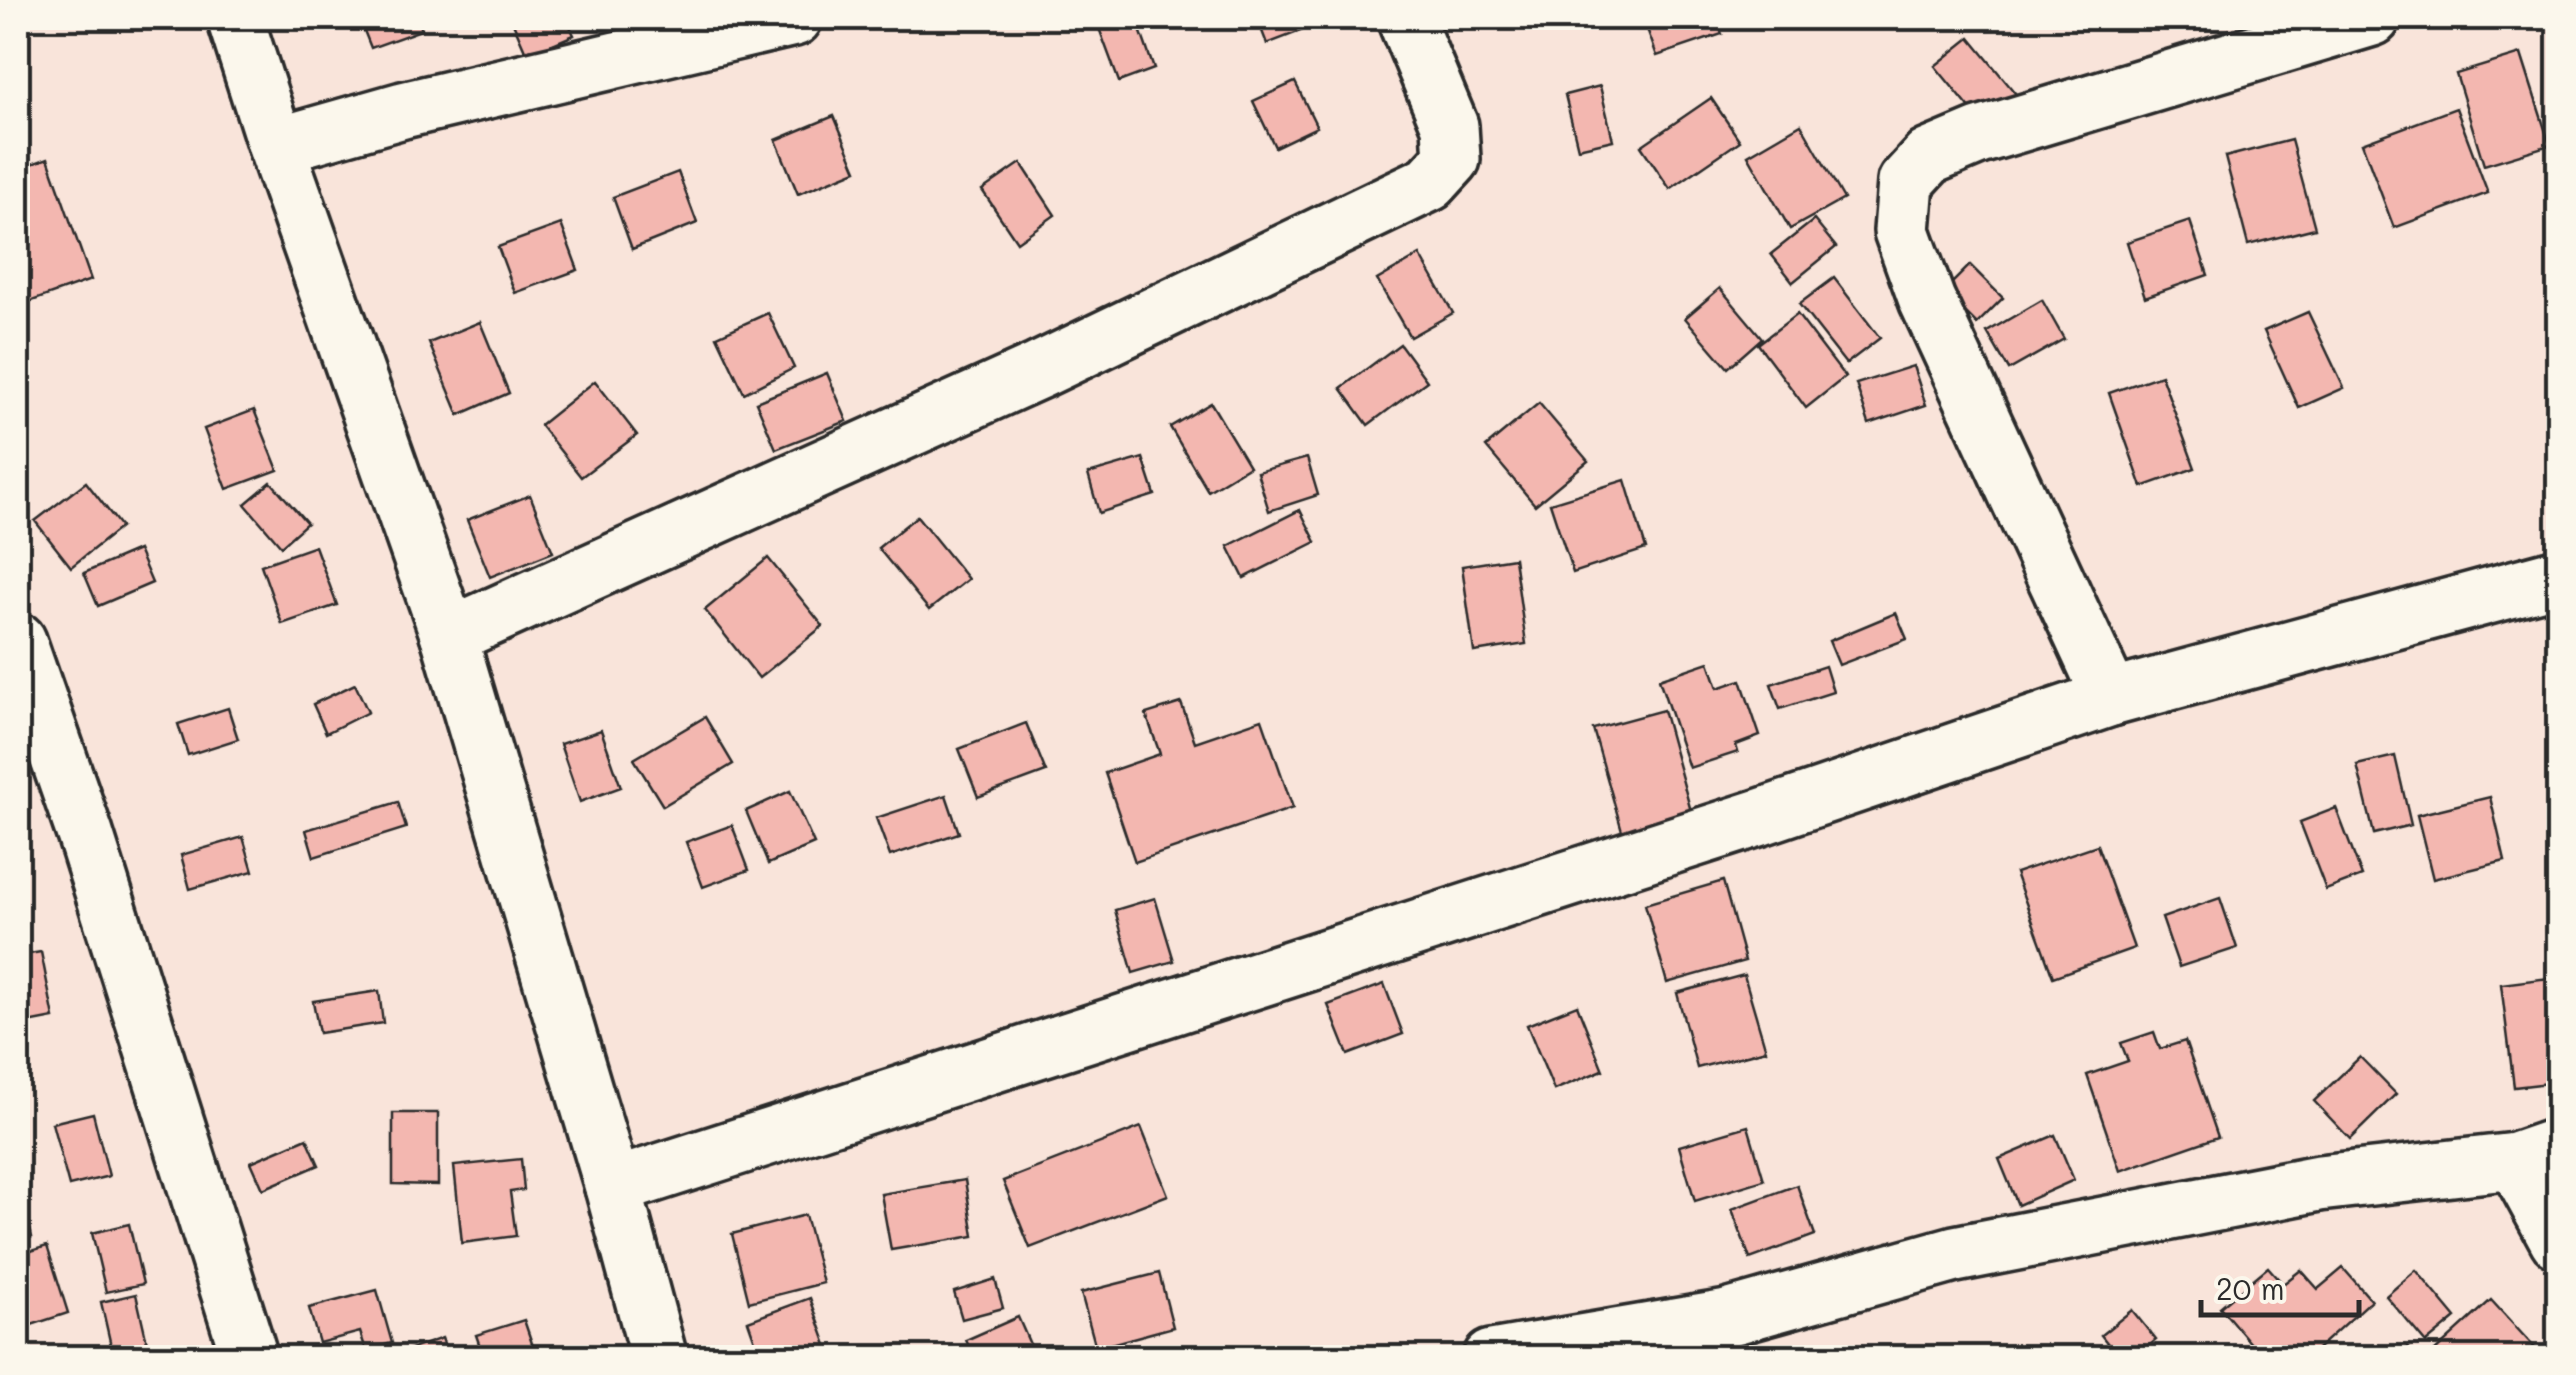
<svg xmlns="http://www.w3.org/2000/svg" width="2576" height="1375" font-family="Mali,sans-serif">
<rect width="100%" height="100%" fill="#f9e4da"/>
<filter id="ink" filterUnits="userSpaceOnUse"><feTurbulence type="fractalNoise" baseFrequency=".01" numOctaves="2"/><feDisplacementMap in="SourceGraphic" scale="20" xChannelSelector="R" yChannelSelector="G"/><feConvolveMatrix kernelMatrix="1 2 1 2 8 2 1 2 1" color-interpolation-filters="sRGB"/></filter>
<g filter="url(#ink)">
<g fill="#f3b7b0" stroke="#2b2b2b" stroke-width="2.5">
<polygon points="359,18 417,18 421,30 371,48"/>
<polygon points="511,18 566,18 574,35 527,55"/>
<polygon points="1130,18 1136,18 1154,69 1119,82 1099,28"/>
<polygon points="1257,18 1323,18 1324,22 1267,44"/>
<polygon points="1643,18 1716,18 1722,34 1657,56"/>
<polygon points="1970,38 2016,94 1981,122 1935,66"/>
<polygon points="2521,54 2550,145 2484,165 2456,74"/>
<polygon points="1295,82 1317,127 1275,147 1253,101"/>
<polygon points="1600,86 1613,140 1578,148 1565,95"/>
<polygon points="1711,98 1740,141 1670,189 1641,146"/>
<polygon points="2456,108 2488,193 2394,228 2362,143"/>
<polygon points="834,116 857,170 798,194 776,140"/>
<polygon points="1801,124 1844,199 1790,229 1748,155"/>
<polygon points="2291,140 2315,228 2248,245 2225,157"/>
<polygon points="48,158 91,280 18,306 18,169"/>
<polygon points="1021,163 1055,215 1017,242 982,190"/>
<polygon points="678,172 697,223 632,249 613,197"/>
<polygon points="1814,220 1836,247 1793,282 1771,254"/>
<polygon points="2190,221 2208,275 2145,297 2127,242"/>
<polygon points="561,224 578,270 515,293 498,247"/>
<polygon points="1420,255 1453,313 1410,337 1377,280"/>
<polygon points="1970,265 2003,298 1977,324 1944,291"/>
<polygon points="1834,278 1880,338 1846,364 1799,304"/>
<polygon points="1720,288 1762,338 1728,368 1685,318"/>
<polygon points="2042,300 2064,339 2009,370 1987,332"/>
<polygon points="2308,312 2344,388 2299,408 2264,331"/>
<polygon points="768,313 794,368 744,393 717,336"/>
<polygon points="1797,314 1845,377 1806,408 1758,344"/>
<polygon points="480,322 509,393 459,415 429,343"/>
<polygon points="1400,344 1427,381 1368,425 1341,388"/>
<polygon points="1913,366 1926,405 1869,424 1856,384"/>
<polygon points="827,373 847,421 776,449 756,402"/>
<polygon points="2161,375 2195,468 2142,487 2109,393"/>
<polygon points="595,381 637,435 581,477 540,425"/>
<polygon points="1211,403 1249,466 1208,491 1170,427"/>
<polygon points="1539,403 1588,461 1535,505 1486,447"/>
<polygon points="254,410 278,470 227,489 204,429"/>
<polygon points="1143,458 1155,495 1099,513 1088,474"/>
<polygon points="1307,458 1318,495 1269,511 1257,472"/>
<polygon points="1625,480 1646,549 1573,573 1550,503"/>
<polygon points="86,482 121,527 71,567 35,521"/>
<polygon points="271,482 307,523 281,546 245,504"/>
<polygon points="530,495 553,552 490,577 467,520"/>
<polygon points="1300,510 1316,542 1244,578 1228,546"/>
<polygon points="917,516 968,579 929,610 878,548"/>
<polygon points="315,546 337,605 282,624 261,565"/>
<polygon points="138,550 152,583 98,606 84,573"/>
<polygon points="768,558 823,626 759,678 705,610"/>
<polygon points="1514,558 1526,644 1474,652 1462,566"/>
<polygon points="1896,613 1907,639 1839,665 1829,641"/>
<polygon points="1709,662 1718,688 1741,680 1760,736 1736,745 1738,752 1689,768 1659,679"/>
<polygon points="1825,666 1833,692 1780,709 1771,684"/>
<polygon points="355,684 368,712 326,733 313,704"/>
<polygon points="1181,703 1195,742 1262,719 1293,808 1135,862 1105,773 1160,754 1146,714"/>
<polygon points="228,708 238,739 188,755 178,724"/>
<polygon points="1663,710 1692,815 1623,834 1593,729"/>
<polygon points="705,717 733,764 663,806 634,759"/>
<polygon points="1026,723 1046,772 978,797 959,749"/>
<polygon points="601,730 621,787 580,802 560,744"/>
<polygon points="2395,756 2411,825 2374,834 2357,765"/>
<polygon points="790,791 814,844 768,864 746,811"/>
<polygon points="946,795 959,833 890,856 876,818"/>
<polygon points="2490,797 2505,861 2433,879 2417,815"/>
<polygon points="398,802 406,828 314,857 306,830"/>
<polygon points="2336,808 2362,876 2326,890 2300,822"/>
<polygon points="732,825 749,870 703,887 686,842"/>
<polygon points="243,837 253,871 190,889 181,855"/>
<polygon points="2097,845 2134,948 2053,977 2015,873"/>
<polygon points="1723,881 1745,961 1667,983 1645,904"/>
<polygon points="1155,898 1174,961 1133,973 1115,910"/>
<polygon points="2220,898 2237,948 2179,967 2162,918"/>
<polygon points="41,952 54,1018 18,1025 18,956"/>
<polygon points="1744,975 1766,1050 1697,1068 1677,993"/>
<polygon points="2558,977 2558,1082 2514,1087 2501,984"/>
<polygon points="1384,984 1403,1034 1348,1055 1328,1005"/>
<polygon points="379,991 383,1023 319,1033 313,1001"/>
<polygon points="1577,1005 1603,1070 1554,1090 1527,1025"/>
<polygon points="2154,1032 2160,1049 2185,1041 2218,1137 2120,1171 2087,1075 2128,1061 2121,1043"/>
<polygon points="2360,1057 2396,1094 2350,1139 2314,1101"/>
<polygon points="93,1113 109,1176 69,1186 52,1123"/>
<polygon points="393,1113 438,1113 438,1185 393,1184"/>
<polygon points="1748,1126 1764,1180 1695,1201 1679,1146"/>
<polygon points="1141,1127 1168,1195 1030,1248 1003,1181"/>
<polygon points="2055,1135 2074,1180 2018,1205 1999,1159"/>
<polygon points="307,1138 319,1165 263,1189 251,1162"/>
<polygon points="521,1159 524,1190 510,1192 516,1236 462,1243 454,1166"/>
<polygon points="18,1174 32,1237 18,1241"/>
<polygon points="965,1180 974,1236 891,1250 881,1194"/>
<polygon points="1797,1185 1815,1235 1750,1259 1732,1209"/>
<polygon points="805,1215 823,1283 749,1302 732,1234"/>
<polygon points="129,1224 143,1284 106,1292 92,1233"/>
<polygon points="47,1246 68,1313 19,1329 18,1255"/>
<polygon points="2268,1267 2283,1284 2301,1270 2318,1289 2343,1268 2371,1300 2307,1358 2263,1358 2220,1307"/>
<polygon points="2416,1270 2456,1318 2426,1343 2386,1296"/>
<polygon points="1159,1273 1173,1327 1096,1348 1081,1293"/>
<polygon points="995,1279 1003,1308 962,1319 954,1292"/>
<polygon points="377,1290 392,1343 366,1350 360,1332 319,1343 309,1308"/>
<polygon points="136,1294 147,1342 112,1350 101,1302"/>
<polygon points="810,1298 827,1345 793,1358 761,1358 748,1321"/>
<polygon points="2491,1300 2544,1358 2442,1358 2435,1351"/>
<polygon points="2132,1310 2156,1340 2134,1358 2119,1358 2101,1335"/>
<polygon points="1018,1317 1036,1358 974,1358 966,1340"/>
<polygon points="524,1320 537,1358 484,1358 476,1335"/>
<polygon points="22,1336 27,1358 18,1358 18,1337"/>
<polygon points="442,1338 449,1358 392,1358 392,1356"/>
<polygon points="2408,1347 2418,1358 2397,1358"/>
</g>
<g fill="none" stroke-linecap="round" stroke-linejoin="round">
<g stroke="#2b2b2b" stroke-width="62">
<g id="minor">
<polyline points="235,18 276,146 449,636 613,1187 659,1358"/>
<polyline points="276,146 403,110 794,18"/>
<polyline points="449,636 1038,371 1430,183 1452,159 1450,126 1405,18"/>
<polyline points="18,641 85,834 250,1358"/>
<polyline points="2111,698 1927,300 1902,231 1906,182 1929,157 1979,136 2372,18"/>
<polyline points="2515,1161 2558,1240"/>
<polyline points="613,1187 1758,818 2111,698 2558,577"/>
<polyline points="1491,1358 1727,1318 1955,1254 2319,1183 2515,1161 2558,1146"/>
</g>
</g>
<use href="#minor" stroke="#fbf7ec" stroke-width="55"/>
</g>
</g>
<rect width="2576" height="1375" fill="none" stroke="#fbf7ec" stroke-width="60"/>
<rect x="30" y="30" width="2516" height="1315" fill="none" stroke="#2b2b2b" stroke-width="4" filter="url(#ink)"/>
<path d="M2201 1300v15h158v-15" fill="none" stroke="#2b2b2b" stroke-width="5"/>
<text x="2216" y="1300" font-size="30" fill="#2b2b2b" stroke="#fbf7ec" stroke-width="8" paint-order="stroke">20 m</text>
</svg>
